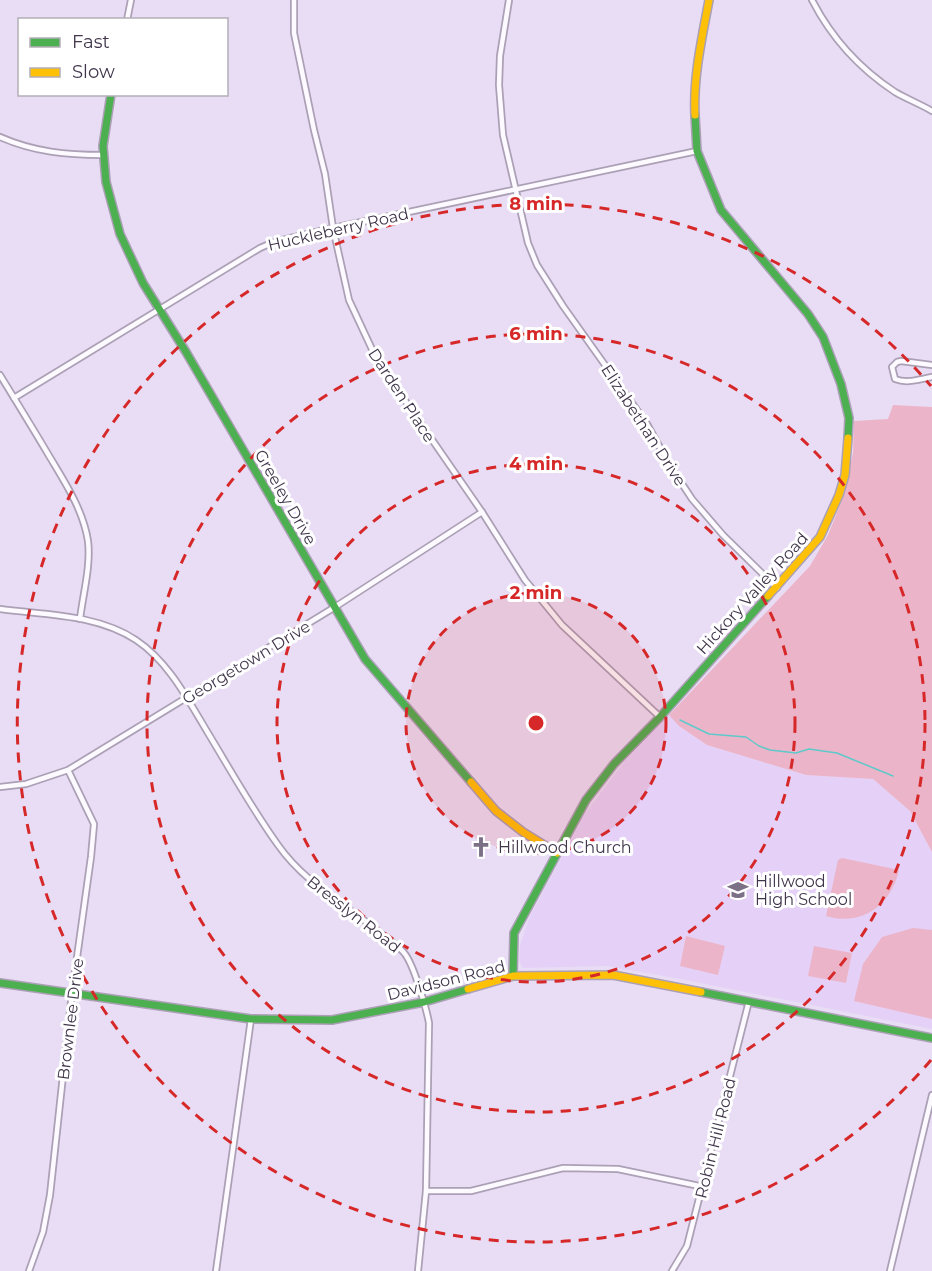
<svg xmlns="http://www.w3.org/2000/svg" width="932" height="1271" font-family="Montserrat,sans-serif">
<rect width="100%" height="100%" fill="#e9ddf5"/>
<polygon fill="#e5d1f7" points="669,715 679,726 707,745 806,775 873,779 910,811 932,852 932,1029 675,978 606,966 523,968 519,961 520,945 529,918 584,815 624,762"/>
<g fill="#ecb4c8">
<polygon points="893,405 932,407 932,852 910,811 873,779 806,775 707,745 679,726 669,715 810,566 828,535 844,495 853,453 854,421 888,419"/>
<path d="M842,858L899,870C891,905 862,927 826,916L838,860Z"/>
<polygon points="913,928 932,930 932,1019 854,1001 863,964 882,937"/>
<polygon points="686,936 725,946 718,975 680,966"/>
<polygon points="814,946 852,953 846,983 808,976"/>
</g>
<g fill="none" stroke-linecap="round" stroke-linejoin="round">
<polyline stroke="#5ec9ca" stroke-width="1.5" points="680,720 709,734 746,737 759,746 770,750 796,753 809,749 837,753 893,776"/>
<g stroke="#aba0b5" stroke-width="8">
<g id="street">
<polyline points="294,0 294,33 314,130 325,174 333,228 349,300 377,360 482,512 525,580 562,625 660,717"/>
<polyline points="509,0 500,56 499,85 503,135 528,243 537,265 563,306 647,424 669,464 692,499 723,535 777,588"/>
<path d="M812,0C831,37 860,69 895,92C907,99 920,104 932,111"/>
<polyline points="127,20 131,0"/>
<path d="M0,137C34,152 67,155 103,155"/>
<path d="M932,365L901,361L897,362L892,367L895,379C908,384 919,379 932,377"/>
<path d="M0,375C16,401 32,427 48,454C64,481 83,509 88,541C91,566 83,594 80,619"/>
<polyline points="14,398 260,248 274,242 333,228 697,151"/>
<path d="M0,609C45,615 97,614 136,640C169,662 188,700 208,733C231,771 252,809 278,845C306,885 348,905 384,936C391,942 400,947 405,954C414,966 426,1007 429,1023L426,1191L418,1271"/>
<polyline points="0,787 26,784 68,770 335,607 482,512"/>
<polyline points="426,1191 471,1191 563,1168 618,1169 704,1187"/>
<polyline points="29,1271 43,1232 50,1195 72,993 91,857 94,824 68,770"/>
<polyline points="216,1271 251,1019"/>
<polyline points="672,1271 687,1246 749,1001"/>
<polyline points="890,1271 932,1095"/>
</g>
</g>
<g stroke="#aba0b5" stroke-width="10">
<g id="fast">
<polyline points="111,94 103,146 106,182 120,234 143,283 186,352 365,659 471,782"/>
<polyline points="695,115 697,151 721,210 808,314 823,337 841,384 849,418 848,438"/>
<polyline points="513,976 514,933 586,800 614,764 660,717 768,596"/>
<polyline points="0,983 251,1019 332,1020 424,1002 468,989"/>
<polyline points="701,992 932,1038"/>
</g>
</g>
<g stroke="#aba0b5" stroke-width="10">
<g id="slow">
<path d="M695,115C693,77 702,38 709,0"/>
<polyline points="768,596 820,537 839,495 845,475 848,438"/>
<polyline points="471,782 496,811 523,832 557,853"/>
<polyline points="468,989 513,976 613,975 701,992"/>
</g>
</g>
<use href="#street" stroke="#fcfafe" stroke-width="4.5"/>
<use href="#fast" stroke="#4caf50" stroke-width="7"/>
<use href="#slow" stroke="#ffc107" stroke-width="7"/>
</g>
<circle cx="536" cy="723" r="130" fill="#d62828" fill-opacity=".12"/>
<g fill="none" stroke="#d62828" stroke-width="3" stroke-dasharray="10 8">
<circle cx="536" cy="723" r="130"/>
<circle cx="536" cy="723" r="259"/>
<circle cx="536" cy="723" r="389"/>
<path d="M931 1060A519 519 0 1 1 931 386"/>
</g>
<defs>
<g id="church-bare" transform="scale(1.62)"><path d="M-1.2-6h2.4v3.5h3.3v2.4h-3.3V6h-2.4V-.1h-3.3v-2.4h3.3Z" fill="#7b7086" stroke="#fff" stroke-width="2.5" paint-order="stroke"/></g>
<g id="school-bare" transform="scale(1.62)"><path d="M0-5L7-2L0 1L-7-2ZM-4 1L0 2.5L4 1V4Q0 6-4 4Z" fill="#7b7086" stroke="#fff" stroke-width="2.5" paint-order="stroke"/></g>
</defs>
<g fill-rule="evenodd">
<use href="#church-bare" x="481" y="847"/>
<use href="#school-bare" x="738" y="890"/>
</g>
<g text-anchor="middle" stroke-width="6" stroke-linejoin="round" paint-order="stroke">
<g font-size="16" fill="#40354a" stroke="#fff">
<text transform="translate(338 229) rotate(-13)" y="6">Huckleberry Road</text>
<text transform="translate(402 395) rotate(57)" y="6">Darden Place</text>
<text transform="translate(644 425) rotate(57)" y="6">Elizabethan Drive</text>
<text transform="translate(286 497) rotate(60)" y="6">Greeley Drive</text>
<text transform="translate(752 593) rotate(-48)" y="6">Hickory Valley Road</text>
<text transform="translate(246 662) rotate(-31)" y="6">Georgetown Drive</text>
<text transform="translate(354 914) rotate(38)" y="6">Bresslyn Road</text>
<text transform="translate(446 980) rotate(-14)" y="6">Davidson Road</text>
<text transform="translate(70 1019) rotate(-83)" y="6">Brownlee Drive</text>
<text transform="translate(715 1138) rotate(-76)" y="6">Robin Hill Road</text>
</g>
<g font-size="16" fill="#40354a" stroke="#fff" text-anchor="start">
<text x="498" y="853">Hillwood Church</text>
<text x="755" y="887">Hillwood<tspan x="755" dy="18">High School</tspan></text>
</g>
</g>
<circle cx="536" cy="723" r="9" fill="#d62828" stroke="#fff" stroke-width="3"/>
<g font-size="18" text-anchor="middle" font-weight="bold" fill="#d62828" stroke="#fff" stroke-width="6" stroke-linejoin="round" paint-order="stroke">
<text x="536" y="210">8 min</text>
<text x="536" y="340">6 min</text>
<text x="536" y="470">4 min</text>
<text x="536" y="599">2 min</text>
</g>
<rect x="18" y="18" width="210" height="78" fill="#ffffff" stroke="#b3aeb7" stroke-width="1.5"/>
<rect x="30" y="38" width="30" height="9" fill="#4caf50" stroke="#b3aeb7" stroke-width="1.5"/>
<text x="72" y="48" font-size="18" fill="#40354a">Fast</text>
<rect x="30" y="68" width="30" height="9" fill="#ffc107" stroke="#b3aeb7" stroke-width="1.5"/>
<text x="72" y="78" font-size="18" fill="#40354a">Slow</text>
</svg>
